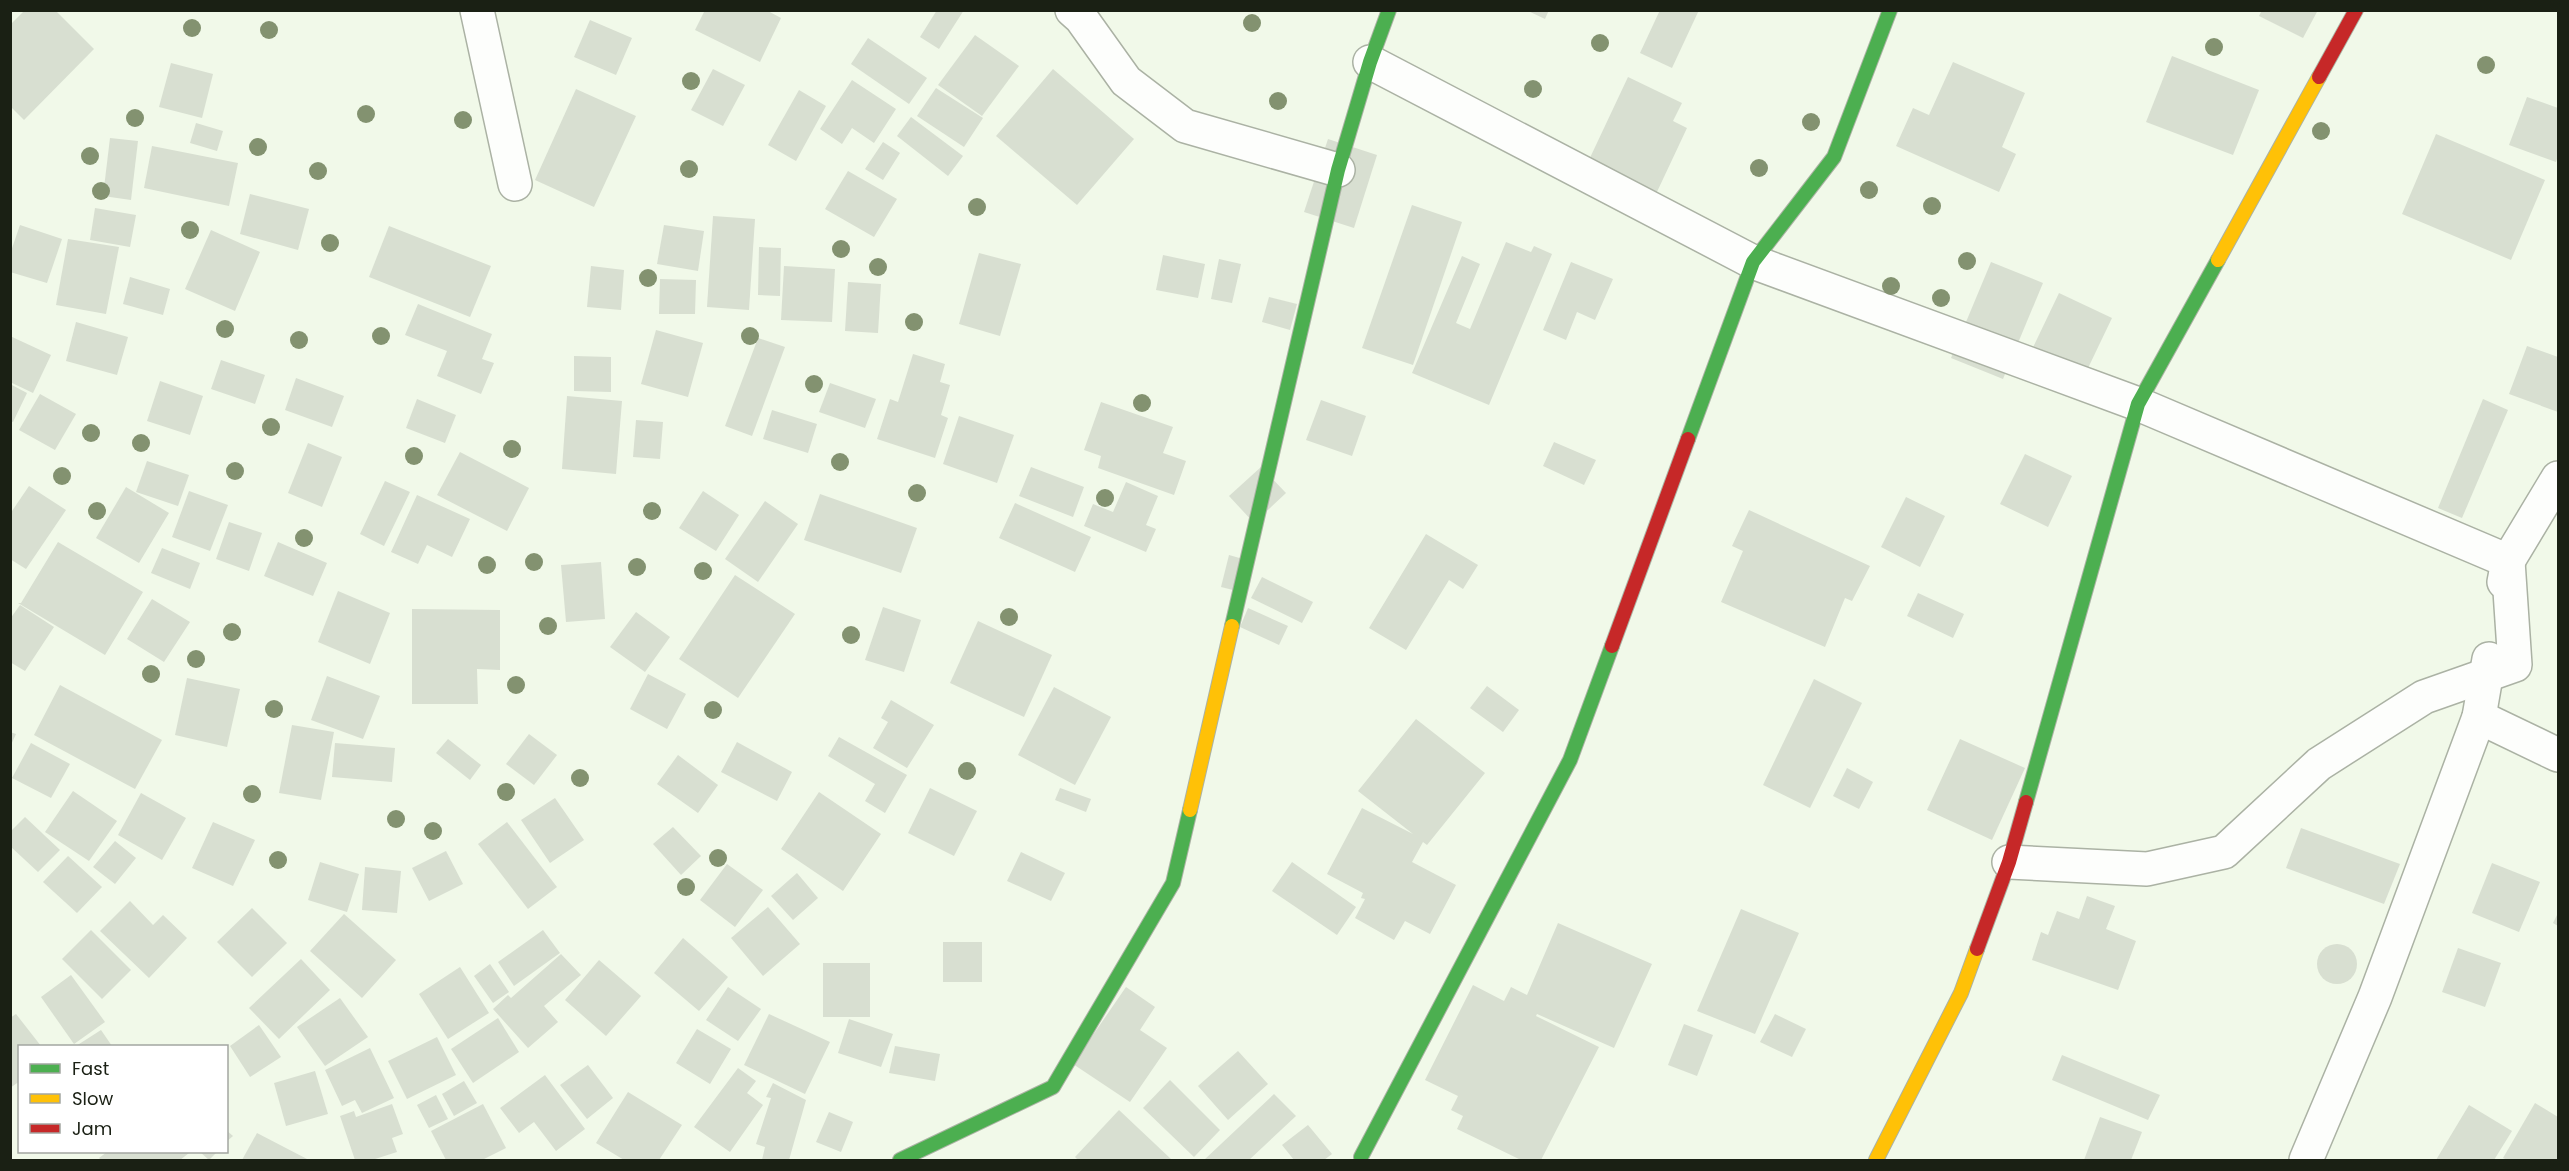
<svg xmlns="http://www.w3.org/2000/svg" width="2569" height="1171" font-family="Poppins,sans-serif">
<rect width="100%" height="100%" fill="#f1f9e9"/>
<g fill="#d8dfd1">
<polygon points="25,10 55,10 94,49 24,120 10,106 10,25"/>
<polygon points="705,10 766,10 781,18 760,62 695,30"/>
<polygon points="937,10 964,10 939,49 920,37"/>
<polygon points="1526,10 1549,10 1545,19"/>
<polygon points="1660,10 1699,10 1672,68 1640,53"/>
<polygon points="2262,10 2318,10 2303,38 2259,16"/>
<polygon points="590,20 632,38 616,75 574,57"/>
<polygon points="975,35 1019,66 982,116 938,85"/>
<polygon points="868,38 927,78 909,104 851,64"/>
<polygon points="2172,56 2259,90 2233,155 2146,122"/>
<polygon points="1953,62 2025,93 2002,147 2016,154 1999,192 1896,146 1913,108 1929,115"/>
<polygon points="171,63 213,74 202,118 159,107"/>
<polygon points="713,69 745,85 723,126 691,110"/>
<polygon points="1053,69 1134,139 1077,205 996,136"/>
<polygon points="1628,77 1682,103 1673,121 1687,128 1648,211 1580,179"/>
<polygon points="852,80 896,109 874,143 852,128 842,144 820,129"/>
<polygon points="936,88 983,118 964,147 917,116"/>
<polygon points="576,89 636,116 594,207 535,180"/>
<polygon points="799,90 826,106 796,161 768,145"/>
<polygon points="2527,97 2558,108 2558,156 2556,162 2509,145"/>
<polygon points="911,117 963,156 948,176 897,136"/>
<polygon points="196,123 223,131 217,151 190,143"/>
<polygon points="2436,134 2545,180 2511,260 2402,214"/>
<polygon points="110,138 138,141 131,200 103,196"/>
<polygon points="1328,139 1377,155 1354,228 1304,212"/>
<polygon points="883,142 900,153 883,180 865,169"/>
<polygon points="152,146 238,163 229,206 144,188"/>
<polygon points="848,171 897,199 874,237 825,209"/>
<polygon points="250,194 309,209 298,250 240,234"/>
<polygon points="1412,205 1462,222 1413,365 1362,348"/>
<polygon points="95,208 136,215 130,247 90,240"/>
<polygon points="713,216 755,219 749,310 707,307"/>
<polygon points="20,225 62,239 47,283 10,272 10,254"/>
<polygon points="664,225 704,231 698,271 657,264"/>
<polygon points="389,226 491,266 470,317 369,277"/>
<polygon points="211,230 260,252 235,311 185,289"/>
<polygon points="68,239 119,247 106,314 56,305"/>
<polygon points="1506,242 1531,252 1534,246 1552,254 1489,405 1412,373 1462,256 1480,264 1456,323 1470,329"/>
<polygon points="759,247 781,248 780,296 758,295"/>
<polygon points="979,253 1021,264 1000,336 959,324"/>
<polygon points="1163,255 1205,264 1198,298 1156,290"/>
<polygon points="1219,259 1241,264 1232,303 1211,299"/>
<polygon points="1571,262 1613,279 1595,320 1577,312 1566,340 1543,330"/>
<polygon points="1991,262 2043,283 2003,379 1951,358"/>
<polygon points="591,266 624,270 621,310 587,307"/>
<polygon points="784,266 835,269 832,322 781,320"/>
<polygon points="130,277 170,289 163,315 123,304"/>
<polygon points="660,279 696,280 695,314 659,314"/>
<polygon points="848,282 881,284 878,333 845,331"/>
<polygon points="2059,293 2112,318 2078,389 2025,364"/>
<polygon points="1269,297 1297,304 1290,330 1262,322"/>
<polygon points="418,304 492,334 482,359 494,363 481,394 437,376 447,351 405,335"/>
<polygon points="76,322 128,337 117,375 66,361"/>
<polygon points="656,330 703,343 688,397 641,384"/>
<polygon points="10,336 51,355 33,393 10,382"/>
<polygon points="758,338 785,347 752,436 725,426"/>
<polygon points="2527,346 2558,357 2558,412 2509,394"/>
<polygon points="913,354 945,364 940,382 950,385 941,415 948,418 935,458 877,439 890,399 898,402"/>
<polygon points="574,356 611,357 611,392 574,391"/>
<polygon points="221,360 265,375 255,404 211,389"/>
<polygon points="296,378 344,396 332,427 285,410"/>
<polygon points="160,381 203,396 190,435 147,421"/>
<polygon points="830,383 876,399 865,428 819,412"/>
<polygon points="10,384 27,393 13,422 10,421"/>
<polygon points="40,394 76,414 55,450 19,430"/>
<polygon points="567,396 622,401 616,474 562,469"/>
<polygon points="417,399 456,415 445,443 406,428"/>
<polygon points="2483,399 2508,410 2462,518 2438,508"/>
<polygon points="1321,400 1366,416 1352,456 1306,440"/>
<polygon points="1101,402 1173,427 1163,453 1186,461 1174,495 1098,468 1101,456 1084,450"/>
<polygon points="772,410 817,424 808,453 763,439"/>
<polygon points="959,416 1014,435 997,483 943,464"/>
<polygon points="636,420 663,422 660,459 633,457"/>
<polygon points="1554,442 1596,460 1584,485 1543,466"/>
<polygon points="308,443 342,457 322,507 288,493"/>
<polygon points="460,452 529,488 507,531 437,495"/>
<polygon points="2025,454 2072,476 2048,527 2000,504"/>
<polygon points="147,461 189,475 178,506 136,492"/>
<polygon points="1031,467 1084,487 1073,517 1019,496"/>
<polygon points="1261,467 1286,493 1254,523 1229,496"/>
<polygon points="385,481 410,492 384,546 360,534"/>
<polygon points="1126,482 1158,496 1146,525 1156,529 1146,552 1084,526 1093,504 1113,512"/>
<polygon points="29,486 66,510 26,569 10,559 10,514"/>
<polygon points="126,487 169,513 139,563 96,538"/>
<polygon points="189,491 228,505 210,551 172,537"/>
<polygon points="703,491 739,515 716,551 679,528"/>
<polygon points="820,494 917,528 901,573 804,540"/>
<polygon points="417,495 470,519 452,557 427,545 418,564 391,552"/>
<polygon points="1906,497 1945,516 1920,567 1881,547"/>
<polygon points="765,501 798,524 758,582 725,559"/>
<polygon points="1015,503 1091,537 1075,572 999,538"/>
<polygon points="1749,510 1870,566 1852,601 1845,598 1825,647 1721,602 1743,551 1732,546"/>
<polygon points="229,522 262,533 249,571 216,559"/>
<polygon points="1426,534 1478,565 1463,589 1449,580 1406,650 1369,628"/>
<polygon points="58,542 143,592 105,655 18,603 21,603"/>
<polygon points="278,542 327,563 313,596 264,576"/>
<polygon points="162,548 200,563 190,589 151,573"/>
<polygon points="1229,555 1250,561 1241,592 1221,587"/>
<polygon points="601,562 605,619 566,622 561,565"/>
<polygon points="735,575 795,614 738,698 679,659"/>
<polygon points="1262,577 1313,602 1302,623 1251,598"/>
<polygon points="338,591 390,613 370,664 318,642"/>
<polygon points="1918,593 1964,614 1953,638 1907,616"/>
<polygon points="152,599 190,622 164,662 127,639"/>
<polygon points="20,605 54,627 25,671 10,662 10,619"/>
<polygon points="883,607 921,620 904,672 865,660"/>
<polygon points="1248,608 1288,626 1279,645 1240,627"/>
<polygon points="412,609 500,610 500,670 477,669 478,704 412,704"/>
<polygon points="636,612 670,637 645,672 610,647"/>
<polygon points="978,621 1052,655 1024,717 950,683"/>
<polygon points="648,674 686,694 667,729 630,709"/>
<polygon points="327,676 380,696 363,739 311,720"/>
<polygon points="187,678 240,689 227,747 175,735"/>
<polygon points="1814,679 1862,703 1810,808 1763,785"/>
<polygon points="60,685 162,740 135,789 34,735"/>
<polygon points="1487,686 1519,710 1503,732 1470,708"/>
<polygon points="1054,687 1111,717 1075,785 1018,755"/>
<polygon points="891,700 934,725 907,768 873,748 888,722 881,718"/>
<polygon points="1416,719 1485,773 1427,845 1423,842 1412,862 1456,885 1430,934 1405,921 1394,940 1355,918 1365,899 1361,898 1363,893 1327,874 1362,808 1413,834 1358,791"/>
<polygon points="292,725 334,732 321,800 279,793"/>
<polygon points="10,732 16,734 10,747"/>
<polygon points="529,734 557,755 534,785 506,764"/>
<polygon points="839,737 907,775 885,813 865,801 875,784 828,756"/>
<polygon points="448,739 481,765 470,780 436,753"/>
<polygon points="1960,739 2025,768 1992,840 1927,810"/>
<polygon points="737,742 792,772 777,801 721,772"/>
<polygon points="31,743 70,764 51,798 12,778"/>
<polygon points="335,743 395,748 392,782 332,777"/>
<polygon points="678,755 718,785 698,813 657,784"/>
<polygon points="1847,768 1873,782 1859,809 1833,796"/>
<polygon points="930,788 977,811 954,856 908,833"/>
<polygon points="1060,788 1091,799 1086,812 1055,800"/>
<polygon points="73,791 117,821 89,861 45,832"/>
<polygon points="819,792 881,834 843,891 781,849"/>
<polygon points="141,793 186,818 162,860 118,835"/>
<polygon points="555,798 584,840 550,863 521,820"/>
<polygon points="25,817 60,850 38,872 10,846 10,832"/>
<polygon points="213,822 255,840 233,886 192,868"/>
<polygon points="507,822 557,887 528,909 478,844"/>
<polygon points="673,827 701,856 681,875 653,844"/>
<polygon points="2301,828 2400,864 2384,904 2286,868"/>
<polygon points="115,841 136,858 115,884 93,867"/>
<polygon points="446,851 463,884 429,901 412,868"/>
<polygon points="1021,852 1065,873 1051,901 1007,881"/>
<polygon points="68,856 102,887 77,913 43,882"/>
<polygon points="320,862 359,874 347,912 308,900"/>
<polygon points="1292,862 1356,907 1337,935 1272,891"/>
<polygon points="2492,863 2540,882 2519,932 2472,913"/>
<polygon points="727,864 763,890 735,927 700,900"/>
<polygon points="365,867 401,871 397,913 362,910"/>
<polygon points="797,873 818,898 793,920 771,896"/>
<polygon points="2087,896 2115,906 2106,929 2136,941 2118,990 2032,960 2041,932 2048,935 2057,911 2079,919"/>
<polygon points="130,901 153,925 163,915 187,938 149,978 100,931"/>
<polygon points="768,907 800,944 763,976 731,938"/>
<polygon points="252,908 287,943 252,977 217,942"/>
<polygon points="1741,909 1799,933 1755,1034 1697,1011"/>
<polygon points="2558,913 2558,926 2553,923"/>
<polygon points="344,914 396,960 362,998 310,951"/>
<polygon points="1558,923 1652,964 1614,1048 1537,1014 1536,1016 1599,1047 1541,1160 1521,1160 1457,1129 1463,1116 1451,1110 1458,1096 1425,1080 1473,985 1504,1001 1511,987 1527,995"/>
<polygon points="91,930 131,970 102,999 62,959"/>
<polygon points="543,930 560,953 514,986 498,962"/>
<polygon points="683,938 728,977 699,1011 654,973"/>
<rect x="943" y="942" width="39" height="40"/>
<circle cx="2337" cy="964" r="20"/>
<polygon points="2458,948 2501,963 2485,1007 2442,992"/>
<polygon points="561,954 581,975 544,1006 558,1022 528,1048 493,1009 508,995 511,998"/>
<polygon points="301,959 330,990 279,1039 249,1008"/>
<polygon points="599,960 641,996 606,1036 565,1000"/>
<rect x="823" y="963" width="47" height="54"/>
<polygon points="490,964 509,992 493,1003 474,976"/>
<polygon points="460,967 489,1013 448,1039 419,994"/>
<polygon points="71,975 105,1022 74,1044 41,997"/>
<polygon points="728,987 761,1009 738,1041 706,1020"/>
<polygon points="1126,987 1155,1007 1140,1030 1167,1048 1130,1102 1073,1064"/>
<polygon points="340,998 368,1037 325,1066 297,1027"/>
<polygon points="16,1014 41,1046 20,1046 20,1081 10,1088 10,1018"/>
<polygon points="769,1014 830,1042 805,1094 744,1065"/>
<polygon points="1775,1014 1806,1029 1792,1057 1760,1042"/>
<polygon points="498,1018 519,1052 473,1083 451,1049"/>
<polygon points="849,1019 893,1034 881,1067 838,1053"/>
<polygon points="1684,1024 1713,1035 1697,1076 1668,1065"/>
<polygon points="259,1025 281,1057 250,1077 230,1046"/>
<polygon points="697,1029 731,1049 710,1084 676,1063"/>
<polygon points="101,1030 112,1046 76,1046"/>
<polygon points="437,1037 456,1075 407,1099 388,1061"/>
<polygon points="895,1046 940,1054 935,1081 889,1073"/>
<polygon points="370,1048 394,1098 362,1113 355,1100 342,1106 325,1070"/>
<polygon points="1238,1051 1268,1084 1228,1120 1198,1086"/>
<polygon points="2062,1055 2160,1095 2148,1120 2052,1080"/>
<polygon points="588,1065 613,1098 587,1119 560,1085"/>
<polygon points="738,1068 756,1081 747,1093 763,1105 730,1152 694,1127"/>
<polygon points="315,1071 328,1114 286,1126 274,1083"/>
<polygon points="545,1075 585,1129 556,1151 534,1122 519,1133 500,1108"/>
<polygon points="1170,1080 1220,1130 1194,1157 1143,1108"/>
<polygon points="464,1081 477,1103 454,1116 442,1094"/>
<polygon points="773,1083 806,1100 789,1160 762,1160 765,1147 756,1144 771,1098 766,1097"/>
<polygon points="628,1092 682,1125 659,1160 624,1160 596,1143"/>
<polygon points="1274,1094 1296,1116 1249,1160 1204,1160"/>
<polygon points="436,1095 448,1119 429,1128 417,1105"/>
<polygon points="2535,1103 2558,1117 2558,1160 2507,1160 2503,1158"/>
<polygon points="392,1104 403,1134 392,1138 397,1152 372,1160 355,1160 340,1116 354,1111 356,1117"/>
<polygon points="483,1104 506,1148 482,1160 446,1160 431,1131"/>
<polygon points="2469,1105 2512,1131 2494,1160 2436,1160"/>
<polygon points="1119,1110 1172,1160 1078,1160 1075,1157"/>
<polygon points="829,1112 853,1122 841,1152 816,1142"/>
<polygon points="2100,1117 2142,1132 2131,1160 2084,1160"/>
<polygon points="1308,1125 1332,1154 1324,1160 1294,1160 1282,1145"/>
<polygon points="226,1130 233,1136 226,1142"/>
<polygon points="257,1133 309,1160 242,1160"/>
<polygon points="107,1152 187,1152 189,1153 180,1160 101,1160 99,1158"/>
<polygon points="200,1152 217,1152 209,1160"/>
</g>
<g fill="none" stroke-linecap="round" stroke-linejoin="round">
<g stroke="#abb2a4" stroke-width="36">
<g id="street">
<polyline points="477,10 515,184"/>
<polyline points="1072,10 1081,18 1126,81 1185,126 1338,170"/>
<polyline points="1370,62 1753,262 2138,404 2508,561 2515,665 2424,697 2319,764 2224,852 2147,869 2009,862"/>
<polyline points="2504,582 2508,561 2558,478"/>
<polyline points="2479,717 2558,755"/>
<polyline points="2306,1160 2375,997 2479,717 2489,659"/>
</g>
</g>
<g stroke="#abb2a4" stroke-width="16">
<g id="fast">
<polyline points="1688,439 1753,262 1834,157 1890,10"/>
<polyline points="1232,626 1338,170 1370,62 1389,10"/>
<polyline points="2026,802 2138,404 2218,260"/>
<polyline points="1361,1157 1570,760 1612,646"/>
<polyline points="900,1160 1053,1087 1173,883 1190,810"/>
</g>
</g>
<g stroke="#abb2a4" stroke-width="16">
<g id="slow">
<polyline points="2218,260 2319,77"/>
<polyline points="1190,810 1232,626"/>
<polyline points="1876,1160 1961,993 1977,949"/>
</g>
</g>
<g stroke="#abb2a4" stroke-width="16">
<g id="jam">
<polyline points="2319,77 2356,10"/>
<polyline points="1612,646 1688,439"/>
<polyline points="1977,949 2009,862 2026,802"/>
</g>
</g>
<use href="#street" stroke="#fdfefc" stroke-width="33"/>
<use href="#fast" stroke="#4caf50" stroke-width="14"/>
<use href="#slow" stroke="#ffc107" stroke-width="14"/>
<use href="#jam" stroke="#c62828" stroke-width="14"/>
</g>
<g fill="#839270">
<circle cx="1252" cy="23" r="9"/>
<circle cx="192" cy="28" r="9"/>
<circle cx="269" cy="30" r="9"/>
<circle cx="1600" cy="43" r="9"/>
<circle cx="2214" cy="47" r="9"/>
<circle cx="2486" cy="65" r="9"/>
<circle cx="691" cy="81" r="9"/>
<circle cx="1533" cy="89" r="9"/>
<circle cx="1278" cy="101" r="9"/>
<circle cx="366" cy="114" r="9"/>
<circle cx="135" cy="118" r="9"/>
<circle cx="463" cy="120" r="9"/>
<circle cx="1811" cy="122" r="9"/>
<circle cx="2321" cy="131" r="9"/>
<circle cx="258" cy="147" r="9"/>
<circle cx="90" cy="156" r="9"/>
<circle cx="1759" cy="168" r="9"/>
<circle cx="689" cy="169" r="9"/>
<circle cx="318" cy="171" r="9"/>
<circle cx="1869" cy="190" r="9"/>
<circle cx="101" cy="191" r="9"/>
<circle cx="1932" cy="206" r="9"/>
<circle cx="977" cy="207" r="9"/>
<circle cx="190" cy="230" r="9"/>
<circle cx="330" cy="243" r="9"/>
<circle cx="841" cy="249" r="9"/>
<circle cx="1967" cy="261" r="9"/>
<circle cx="878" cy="267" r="9"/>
<circle cx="648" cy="278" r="9"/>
<circle cx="1891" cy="286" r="9"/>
<circle cx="1941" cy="298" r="9"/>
<circle cx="914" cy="322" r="9"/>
<circle cx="225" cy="329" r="9"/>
<circle cx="381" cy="336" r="9"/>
<circle cx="750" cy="336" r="9"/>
<circle cx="299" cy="340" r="9"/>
<circle cx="814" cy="384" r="9"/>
<circle cx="1142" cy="403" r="9"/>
<circle cx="271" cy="427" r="9"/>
<circle cx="91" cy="433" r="9"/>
<circle cx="141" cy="443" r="9"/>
<circle cx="512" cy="449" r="9"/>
<circle cx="414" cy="456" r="9"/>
<circle cx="840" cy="462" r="9"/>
<circle cx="235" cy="471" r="9"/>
<circle cx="62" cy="476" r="9"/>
<circle cx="917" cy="493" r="9"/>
<circle cx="1105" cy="498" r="9"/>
<circle cx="97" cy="511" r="9"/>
<circle cx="652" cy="511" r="9"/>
<circle cx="304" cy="538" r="9"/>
<circle cx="534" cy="562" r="9"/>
<circle cx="487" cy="565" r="9"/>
<circle cx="637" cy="567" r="9"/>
<circle cx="703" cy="571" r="9"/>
<circle cx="1009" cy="617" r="9"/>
<circle cx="548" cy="626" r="9"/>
<circle cx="232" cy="632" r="9"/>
<circle cx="851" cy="635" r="9"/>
<circle cx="196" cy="659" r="9"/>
<circle cx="151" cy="674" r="9"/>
<circle cx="516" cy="685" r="9"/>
<circle cx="274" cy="709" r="9"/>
<circle cx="713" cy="710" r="9"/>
<circle cx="967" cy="771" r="9"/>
<circle cx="580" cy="778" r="9"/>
<circle cx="506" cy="792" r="9"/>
<circle cx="252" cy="794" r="9"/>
<circle cx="396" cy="819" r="9"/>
<circle cx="433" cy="831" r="9"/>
<circle cx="718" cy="858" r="9"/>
<circle cx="278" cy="860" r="9"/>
<circle cx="686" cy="887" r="9"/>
</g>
<rect width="2569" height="1171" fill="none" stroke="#1a2014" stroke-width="24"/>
<rect x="18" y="1045" width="210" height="108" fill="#ffffff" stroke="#a3a6a1" stroke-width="1.5"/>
<rect x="30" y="1064" width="30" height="9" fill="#4caf50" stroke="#a3a6a1" stroke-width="1.5"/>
<text x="72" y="1075" font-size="18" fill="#1a2014">Fast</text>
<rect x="30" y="1094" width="30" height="9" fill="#ffc107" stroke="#a3a6a1" stroke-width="1.5"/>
<text x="72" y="1105" font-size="18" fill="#1a2014">Slow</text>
<rect x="30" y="1124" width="30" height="9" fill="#c62828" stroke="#a3a6a1" stroke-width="1.5"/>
<text x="72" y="1135" font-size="18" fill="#1a2014">Jam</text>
</svg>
